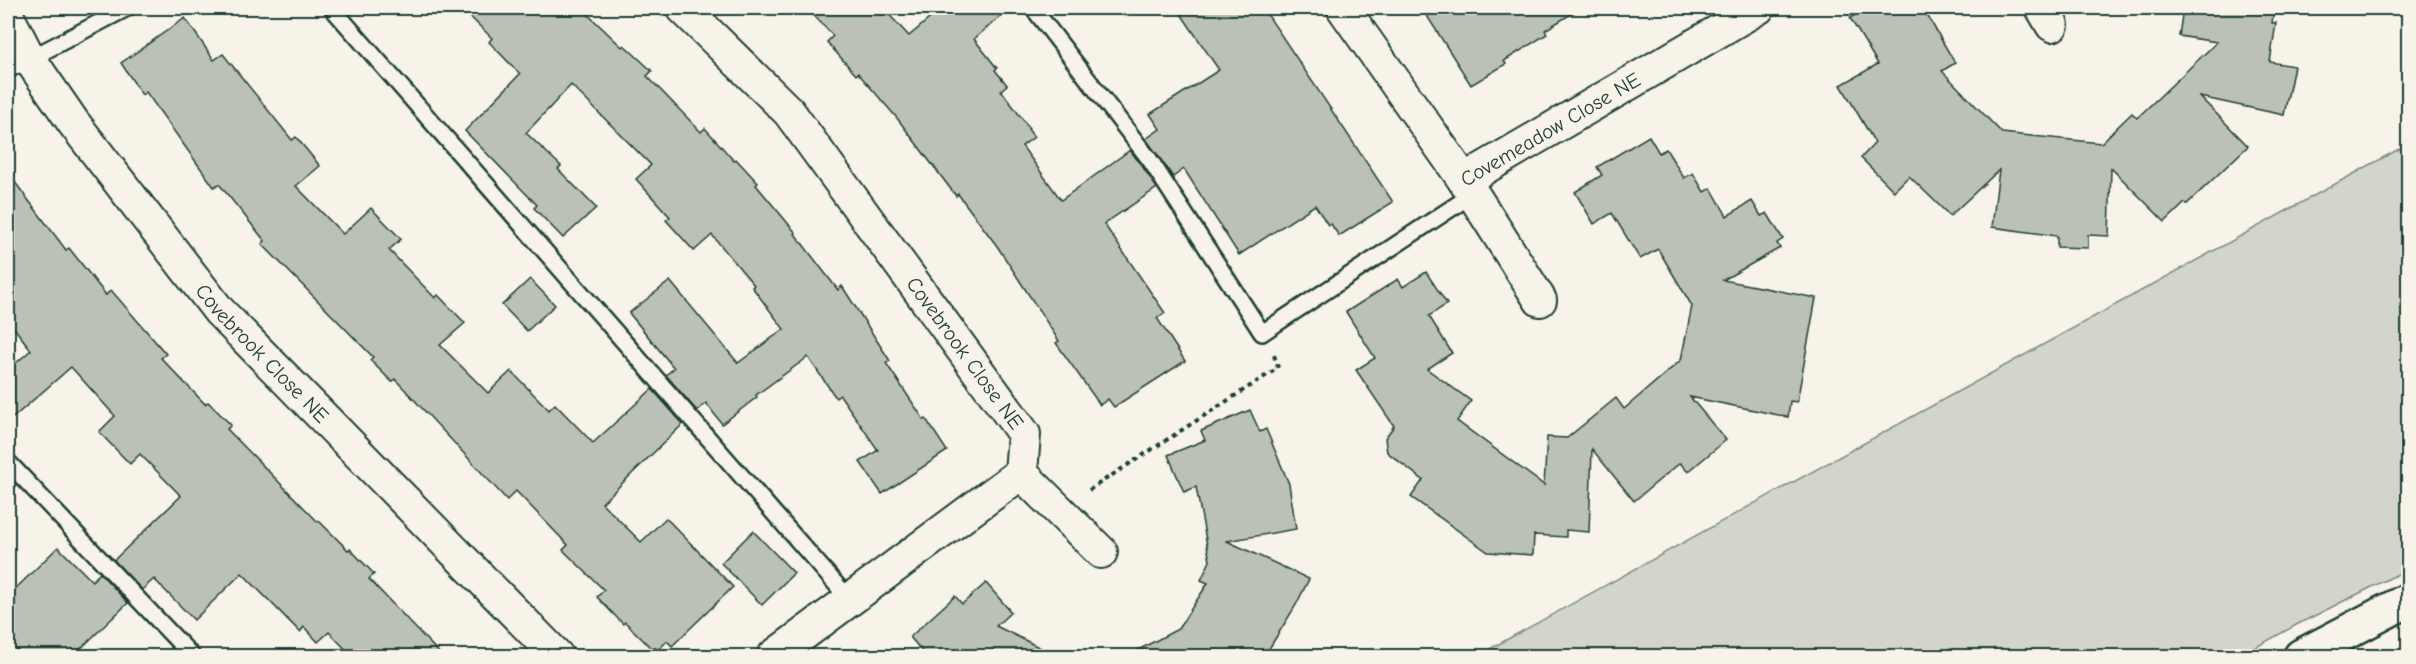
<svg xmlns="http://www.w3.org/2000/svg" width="2416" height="664" font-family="'Comic Neue',sans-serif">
<rect width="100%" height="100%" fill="#f7f3e8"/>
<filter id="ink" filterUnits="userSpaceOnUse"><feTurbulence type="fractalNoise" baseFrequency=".0167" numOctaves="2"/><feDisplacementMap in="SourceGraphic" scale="12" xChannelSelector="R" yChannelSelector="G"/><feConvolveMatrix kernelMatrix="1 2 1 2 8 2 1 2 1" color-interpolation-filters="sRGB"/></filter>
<g filter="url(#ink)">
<polygon fill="#d3d5ca" stroke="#79897f" stroke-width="1.5" points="2408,144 2408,569 2298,624 2240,656 1477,656"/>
<g fill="#bbc1b6" stroke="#1f3d34" stroke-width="1.5">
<polygon points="461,8 581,8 622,47 624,45 652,71 647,76 701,132 705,128 734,161 736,159 758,183 756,185 796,233 795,234 838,290 842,286 890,361 886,363 924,420 926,419 947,451 882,494 860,462 878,450 840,395 836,398 808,357 756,395 757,397 722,424 706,403 697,411 666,375 674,368 629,313 670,281 738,363 784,329 752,287 754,285 712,235 694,251 666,220 670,217 636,179 651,165 571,85 526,133 561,166 558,169 596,208 563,238 534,208 537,205 465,131 520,74 489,42 492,38"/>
<polygon points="807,8 883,8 909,36 942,8 1010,8 974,39 997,68 995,70 1007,85 1001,90 1029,128 1028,129 1034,137 1022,146 1061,200 1130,150 1142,166 1157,188 1104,224 1165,313 1157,318 1185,361 1114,407 1108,399 1100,405 1056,343 1059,341 997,246 958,194 956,196 897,118 858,73 856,75 827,42 833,36"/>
<polygon points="1177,8 1263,8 1393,202 1339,236 1331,224 1328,225 1315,205 1239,255 1184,169 1173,177 1146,139 1160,129 1150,114 1219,70"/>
<polygon points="1422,8 1581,8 1545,30 1547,34 1504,61 1506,64 1471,85"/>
<polygon points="1867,8 1923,8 1955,63 1942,71 2002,133 2101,143 2132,113 2137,118 2217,42 2179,36 2183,8 2274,8 2272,23 2276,23 2270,62 2294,66 2284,115 2200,97 2248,146 2187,204 2185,203 2165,222 2111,168 2109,236 2088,235 2088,248 2057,247 2057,236 1992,227 1999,170 1950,216 1909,176 1894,191 1861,158 1875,143 1841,85 1878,64 1850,18"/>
<polygon points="185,18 214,60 223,54 292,140 296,137 320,166 296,186 343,234 371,208 401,239 389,250 435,298 438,295 465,323 440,345 488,393 511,371 549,410 555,404 593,443 652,389 683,424 602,503 641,542 666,518 733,587 672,646 667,641 658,650 654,647 652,649 625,622 623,624 597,597 604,590 563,550 568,545 516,491 507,500 395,379 392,382 370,360 373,357 262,244 265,241 219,184 214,187 146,92 142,95 121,63"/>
<polygon points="1649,136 1659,153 1666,149 1684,178 1693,173 1704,192 1711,188 1727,216 1752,201 1761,216 1767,213 1783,239 1777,243 1780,248 1723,280 1816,298 1797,402 1790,401 1788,417 1690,397 1726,440 1688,472 1680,463 1634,501 1592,449 1589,532 1566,530 1566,537 1534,535 1533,555 1488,552 1411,497 1423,480 1387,452 1385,438 1394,426 1356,370 1375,358 1346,312 1398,279 1403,287 1426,272 1447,304 1429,316 1452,353 1427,369 1471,401 1457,421 1544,485 1547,437 1567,438 1616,398 1624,409 1681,360 1692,306 1658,249 1640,259 1612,213 1594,224 1575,192 1602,175 1597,167"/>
<polygon points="8,173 66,250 69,248 106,295 111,290 166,354 161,358 205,404 208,402 231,425 227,429 318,522 319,521 348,550 350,549 374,574 369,579 443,657 353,657 329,632 318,642 304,627 300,632 242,573 194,620 154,579 142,590 114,560 181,496 140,454 130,464 99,432 115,416 71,367 8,422 8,370 31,350 8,320"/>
<polygon points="530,279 555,305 527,331 502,305"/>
<polygon points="1250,410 1260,432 1266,429 1289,484 1296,529 1227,541 1309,579 1296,605 1264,657 1125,657 1178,629 1208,583 1201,580 1210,561 1196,487 1184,492 1168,455 1205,440 1201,431"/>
<polygon points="753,531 794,573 762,605 721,563"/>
<polygon points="58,547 92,581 100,573 128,603 72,657 8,657 8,596"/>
<polygon points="986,583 1011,612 996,626 1059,657 927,657 910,637 955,596 962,604"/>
</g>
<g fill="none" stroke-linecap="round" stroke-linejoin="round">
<g stroke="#1f3d34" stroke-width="20">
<g id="service">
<polyline points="332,8 849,599"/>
<polyline points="1033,8 1150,160 1262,333 1473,194"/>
<polyline points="8,70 127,8"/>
<polyline points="8,462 192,656"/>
</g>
</g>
<g stroke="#1f3d34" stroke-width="36">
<g id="minor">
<path id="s1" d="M683,8L789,112L1024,434L1021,473"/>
<polyline points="1343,8 1464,180 1540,300"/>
<polyline points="2042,8 2052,25"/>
<path id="s2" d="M8,17L29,58L73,122L219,311L557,656"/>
<path id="s3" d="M1464,180L1758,8"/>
<polyline points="1021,473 1101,552"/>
<polyline points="774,656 1021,473"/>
</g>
</g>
<g stroke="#1f3d34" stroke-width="38">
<polyline id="motorway" points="2301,656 2408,600"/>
</g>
<polyline stroke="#1f3d34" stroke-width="4" stroke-dasharray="4.5 4.5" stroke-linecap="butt" points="1089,490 1278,368 1274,355"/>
<use href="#service" stroke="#f7f3e8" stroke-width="15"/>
<use href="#minor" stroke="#f7f3e8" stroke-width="32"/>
<use href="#motorway" stroke="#f7f3e8" stroke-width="33"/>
</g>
</g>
<g text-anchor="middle" stroke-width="4.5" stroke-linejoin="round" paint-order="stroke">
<g font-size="21" fill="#1f3d34" stroke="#f7f3e8">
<text dy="7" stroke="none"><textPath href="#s3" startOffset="100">Covemeadow Close NE</textPath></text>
<text dy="7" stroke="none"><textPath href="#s2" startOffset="423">Covebrook Close NE</textPath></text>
<text dy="7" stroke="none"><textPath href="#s1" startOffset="447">Covebrook Close NE</textPath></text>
</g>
</g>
<rect width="2416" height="664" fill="none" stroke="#f7f3e8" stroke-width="30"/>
<rect x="15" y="15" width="2386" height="634" fill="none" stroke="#1f3d34" stroke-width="2" filter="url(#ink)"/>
</svg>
